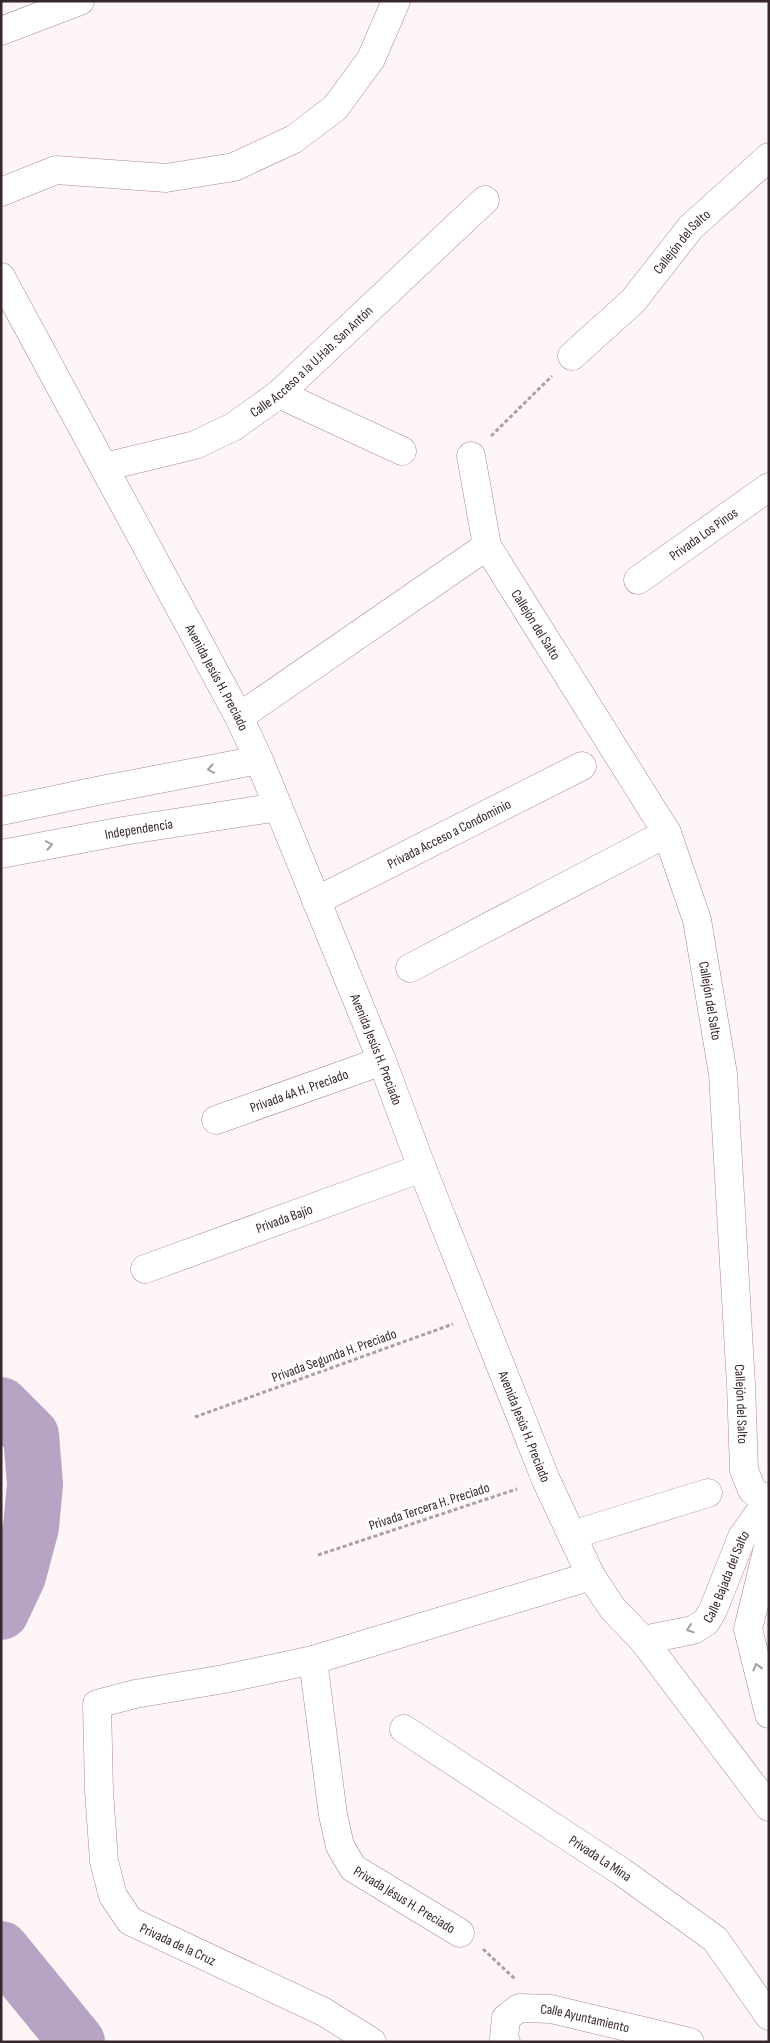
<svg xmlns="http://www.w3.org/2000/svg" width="770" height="2043" font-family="'Sofia Sans Condensed',sans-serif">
<rect width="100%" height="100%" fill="#fef5f7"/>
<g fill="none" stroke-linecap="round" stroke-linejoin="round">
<g stroke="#b7a4c5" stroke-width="56">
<polyline points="1,1405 31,1435 35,1484 31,1527 18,1576 1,1612"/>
<polyline points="1,1949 77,2042"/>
</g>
<g stroke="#ad8690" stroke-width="29">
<g id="minor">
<polyline points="1,31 80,1"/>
<polyline points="1,192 56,170 166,178 234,167 294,139 335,108 371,59 396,1"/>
<path id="s1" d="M1,277L239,717L259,760L382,1061L422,1168L546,1480L591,1576L613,1609L643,1640L769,1807"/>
<path id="s2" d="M572,356L633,301L691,227L769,157"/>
<polyline points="279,394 402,451"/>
<path id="s3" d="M471,456L487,546L667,833L697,920L723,1074L741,1385L744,1470L752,1490L767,1502"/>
<path id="s4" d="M104,467L195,445L233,427L279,394L485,200"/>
<path id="s5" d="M638,580L769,487"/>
<polyline points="239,717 487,546"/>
<polyline points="1,811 102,790 259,760"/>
<path id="s6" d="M1,854L123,831L278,807"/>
<path id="s7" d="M316,901L582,766"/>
<polyline points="410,968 667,833"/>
<path id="s8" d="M216,1120L382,1061"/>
<path id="s9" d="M145,1269L422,1168"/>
<polyline points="769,1497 769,1543 748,1629 769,1714"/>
<polyline points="572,1535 708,1493"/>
<path id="s10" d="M643,1640L693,1630L706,1622L713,1610L742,1537L767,1502"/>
<path id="s11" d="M313,1660L333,1815L340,1846L353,1868L460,1933"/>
<path id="s12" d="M404,1729L622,1872L715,1939L769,2016"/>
<polyline points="372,2042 324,2012 130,1921 113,1896 104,1861 99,1791 97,1704 135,1694 224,1679 313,1660 591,1576"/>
<path id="s13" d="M506,2042L504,2038L506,2018L519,2008L551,2009L690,2042"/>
</g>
</g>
<g stroke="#aba0a3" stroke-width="3" stroke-dasharray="4 2.5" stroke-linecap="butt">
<polyline points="491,436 552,376"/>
<polyline points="195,1417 453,1324"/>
<polyline points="318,1555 517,1489"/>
<polyline points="483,1949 515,1979"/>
</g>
<use href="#minor" stroke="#fff" stroke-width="28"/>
</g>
<defs><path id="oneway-chevron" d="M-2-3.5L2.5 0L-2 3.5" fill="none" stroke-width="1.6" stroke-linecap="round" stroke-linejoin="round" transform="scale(1.25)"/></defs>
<g stroke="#a59ea0">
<use href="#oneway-chevron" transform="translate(211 769) rotate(169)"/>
<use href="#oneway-chevron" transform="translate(49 845) rotate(-11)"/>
<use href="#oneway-chevron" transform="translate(690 1629) rotate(161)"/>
<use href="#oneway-chevron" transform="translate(757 1667) rotate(-104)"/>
</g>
<g text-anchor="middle" stroke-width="5" stroke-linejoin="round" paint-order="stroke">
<g font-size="14" fill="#37272c" stroke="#fff">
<text dy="5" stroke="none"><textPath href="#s2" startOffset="159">Callejón del Salto</textPath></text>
<text dy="5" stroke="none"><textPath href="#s4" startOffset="238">Calle Acceso a la U.Hab. San Antón</textPath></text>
<text dy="5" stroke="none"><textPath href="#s5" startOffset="80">Privada Los Pinos</textPath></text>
<text dy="5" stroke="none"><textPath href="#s3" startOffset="184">Callejón del Salto</textPath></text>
<text dy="5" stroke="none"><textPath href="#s1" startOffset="455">Avenida Jesús H. Preciado</textPath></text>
<text dy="5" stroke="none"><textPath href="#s6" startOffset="140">Independencia</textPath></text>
<text dy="5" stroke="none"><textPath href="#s7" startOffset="149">Privada Acceso a Condominio</textPath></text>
<text dy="5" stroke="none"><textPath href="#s3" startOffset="604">Callejón del Salto</textPath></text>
<text dy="5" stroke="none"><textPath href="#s1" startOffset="860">Avenida Jesús H. Preciado</textPath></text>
<text dy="5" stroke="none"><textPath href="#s8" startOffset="88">Privada 4A H. Preciado</textPath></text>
<text dy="5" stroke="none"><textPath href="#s9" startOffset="148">Privada Bajío</textPath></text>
<text transform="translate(334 1355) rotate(-20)" y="5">Privada Segunda H. Preciado</text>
<text dy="5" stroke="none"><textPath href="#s3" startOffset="1009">Callejón del Salto</textPath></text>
<text dy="5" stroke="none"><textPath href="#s1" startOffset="1265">Avenida Jesús H. Preciado</textPath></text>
<text transform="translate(429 1506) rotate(-18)" y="5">Privada Tercera H. Preciado</text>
<text dy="5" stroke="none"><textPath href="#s10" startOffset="116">Calle Bajada del Salto</textPath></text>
<text dy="5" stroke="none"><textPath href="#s12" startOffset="235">Privada La Mina</textPath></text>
<text dy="5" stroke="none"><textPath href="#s11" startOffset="274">Privada Jésus H. Preciado</textPath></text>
<text transform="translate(178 1944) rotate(25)" y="5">Privada de la Cruz</text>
<text dy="5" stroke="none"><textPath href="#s13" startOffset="108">Calle Ayuntamiento</textPath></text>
</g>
</g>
<rect width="770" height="2043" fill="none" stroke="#37272c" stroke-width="5"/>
</svg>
